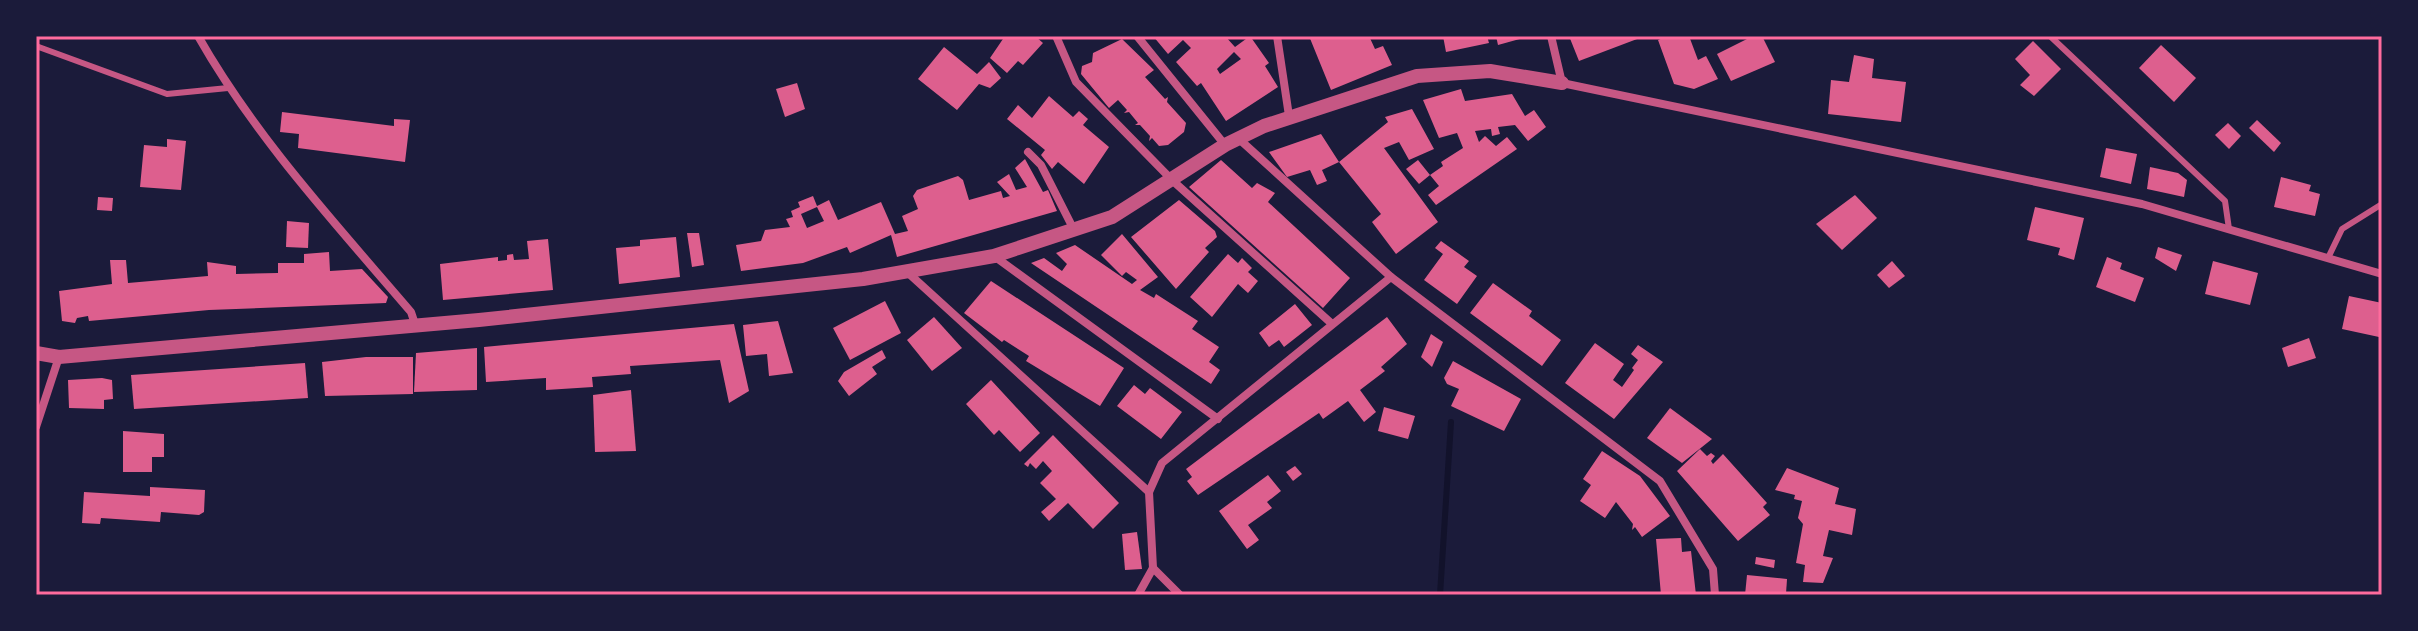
<svg xmlns="http://www.w3.org/2000/svg" width="2418" height="631" font-family="Overpass,sans-serif">
<rect width="100%" height="100%" fill="#1b1b3a"/>
<g fill="none" stroke-linecap="round" stroke-linejoin="round">
<polyline stroke="#12122b" stroke-width="6" points="1440,595 1451,422"/>
</g>
<g fill="#dd5f8e" fill-rule="evenodd">
<polygon points="1005,36 1035,36 1043,43 1023,65 1018,61 1007,73 990,58"/>
<path d="M1153,36H1225L1235,47L1250,36L1269,63L1265,66L1278,87L1226,121L1201,83L1197,86L1176,62L1191,48L1183,40L1168,54ZM1234,52L1241,59L1220,74L1217,69Z"/>
<polygon points="1309,36 1346,36 1347,39 1369,36 1375,49 1383,46 1392,65 1331,90"/>
<polygon points="1443,36 1487,36 1489,43 1446,52"/>
<polygon points="1496,36 1527,36 1527,37 1498,45"/>
<polygon points="1569,36 1645,36 1579,61"/>
<polygon points="1668,36 1689,36 1698,60 1706,56 1718,79 1694,89 1674,84 1658,40"/>
<polygon points="1753,36 1762,36 1775,62 1731,81 1717,54"/>
<polygon points="1122,39 1154,70 1145,77 1165,99 1168,97 1167,102 1186,123 1184,132 1168,145 1159,146 1152,138 1149,141 1150,136 1140,125 1135,125 1138,123 1129,112 1124,113 1127,110 1118,100 1109,108 1081,74 1082,66 1092,62 1093,53"/>
<polygon points="2033,41 2061,69 2034,96 2020,85 2030,75 2015,59"/>
<polygon points="2161,45 2196,78 2174,102 2139,68"/>
<polygon points="944,47 977,74 989,62 1001,78 990,88 979,84 957,110 918,79"/>
<polygon points="1854,55 1874,59 1872,78 1906,82 1901,122 1828,114 1831,80 1849,82"/>
<polygon points="797,83 805,109 785,117 776,89"/>
<polygon points="1461,89 1465,101 1512,94 1525,116 1534,110 1546,127 1528,141 1515,125 1498,127 1500,134 1492,136 1491,129 1475,131 1479,142 1485,136 1496,146 1507,137 1517,149 1436,205 1428,195 1439,186 1430,175 1443,166 1441,162 1463,148 1457,133 1439,138 1423,100"/>
<polygon points="1049,96 1073,117 1079,111 1088,119 1083,125 1109,147 1084,184 1058,162 1052,169 1041,155 1045,150 1007,119 1018,105 1032,118"/>
<polygon points="1412,109 1434,149 1409,160 1399,142 1384,148 1438,222 1396,254 1372,222 1381,214 1339,162 1322,170 1327,181 1317,185 1310,170 1287,177 1269,152 1321,134 1339,162 1388,122 1385,117"/>
<polygon points="282,112 394,126 394,119 410,120 405,162 298,148 299,134 280,132"/>
<polygon points="2257,120 2281,143 2274,152 2249,128"/>
<polygon points="2228,123 2241,136 2229,149 2215,135"/>
<polygon points="167,139 186,141 181,190 140,187 144,145 167,147"/>
<polygon points="2106,148 2137,154 2131,184 2100,177"/>
<path d="M1025,159L1043,192L1048,190L1057,211L897,257L891,235L850,253L847,247L803,263L741,271L736,245L761,241L765,230L790,227L786,219L793,217L791,211L800,207L798,202L813,196L817,206L829,200L838,220L881,202L895,234L908,231L902,216L918,209L913,196L917,190L958,176L963,180L969,200L1001,191L1003,198L1010,196L997,182L1009,174L1016,190L1027,187L1015,168ZM817,207L824,221L807,228L801,214Z"/>
<polygon points="1221,160 1252,188 1257,183 1275,193 1268,202 1350,278 1323,308 1189,187"/>
<polygon points="1418,160 1430,175 1419,184 1406,169"/>
<polygon points="2150,167 2178,173 2187,180 2184,197 2147,189"/>
<polygon points="2281,177 2311,185 2309,191 2320,194 2315,216 2274,207"/>
<polygon points="1855,195 1877,218 1842,250 1816,224"/>
<polygon points="98,197 113,198 112,211 97,210"/>
<polygon points="1179,200 1215,231 1217,237 1205,248 1209,252 1176,289 1131,237"/>
<polygon points="2035,207 2084,218 2074,260 2058,255 2060,248 2027,240"/>
<polygon points="287,221 309,223 308,248 286,247"/>
<polygon points="687,233 699,233 704,265 692,267"/>
<polygon points="1122,234 1158,277 1140,290 1154,298 1156,294 1198,321 1192,329 1219,347 1209,362 1220,370 1211,384 1031,263 1044,258 1062,271 1067,264 1056,253 1075,245 1132,284 1137,280 1126,272 1122,276 1101,255"/>
<polygon points="676,237 680,277 619,284 616,248 640,246 640,240"/>
<polygon points="548,239 553,290 443,300 440,264 498,257 498,261 507,260 507,255 513,254 514,260 529,259 527,241"/>
<polygon points="1441,241 1469,261 1464,267 1477,276 1457,304 1424,280 1443,254 1435,248"/>
<polygon points="2158,247 2182,255 2176,271 2155,258"/>
<polygon points="329,252 330,271 362,269 388,297 386,303 209,310 89,321 88,316 77,318 75,323 62,321 59,291 112,284 110,260 126,260 128,283 208,276 207,262 236,266 236,274 278,273 278,263 304,263 304,254"/>
<polygon points="1228,254 1238,263 1242,258 1252,268 1248,272 1258,281 1248,293 1238,284 1212,317 1190,297"/>
<polygon points="2107,257 2122,263 2120,269 2144,278 2135,302 2096,287"/>
<polygon points="1892,261 1905,276 1889,288 1877,275"/>
<polygon points="2213,261 2258,273 2250,305 2205,294"/>
<polygon points="991,281 1124,368 1100,406 1026,361 1029,356 1004,340 1002,342 964,313"/>
<polygon points="1493,283 1532,311 1529,316 1561,340 1542,366 1470,313"/>
<polygon points="2349,296 2382,303 2379,337 2342,329"/>
<polygon points="885,301 901,333 850,360 833,328"/>
<polygon points="1295,304 1312,325 1284,347 1279,340 1269,347 1259,333"/>
<polygon points="934,317 962,348 932,371 907,340"/>
<polygon points="1387,317 1407,344 1381,367 1385,371 1360,390 1376,412 1364,422 1348,401 1323,419 1319,413 1198,495 1187,481 1192,477 1186,469"/>
<polygon points="778,321 793,373 769,376 767,354 746,356 743,325"/>
<polygon points="734,324 749,391 729,403 720,360 630,366 631,374 592,377 593,387 546,390 546,378 486,382 484,347"/>
<polygon points="1431,334 1443,342 1432,367 1421,357"/>
<polygon points="2309,338 2316,358 2288,367 2282,348"/>
<polygon points="1595,343 1624,364 1613,380 1622,387 1634,370 1632,368 1638,360 1631,354 1638,345 1663,362 1614,419 1565,383"/>
<polygon points="477,348 477,390 414,392 416,353"/>
<polygon points="882,350 886,358 872,367 877,374 849,396 838,381 844,372"/>
<polygon points="366,357 413,357 413,394 325,396 322,362"/>
<polygon points="1453,361 1521,399 1504,431 1451,406 1459,389 1447,384 1444,378"/>
<polygon points="305,363 308,398 134,409 131,375"/>
<polygon points="102,378 112,380 113,399 104,400 104,409 69,408 68,380"/>
<polygon points="991,380 1040,433 1020,452 999,430 994,435 966,404"/>
<polygon points="1134,385 1145,394 1150,388 1182,412 1161,439 1117,406"/>
<polygon points="631,390 636,451 595,452 593,395"/>
<polygon points="1384,407 1415,416 1408,439 1378,431"/>
<polygon points="1670,408 1712,439 1682,463 1647,438"/>
<polygon points="123,431 164,434 164,457 152,457 152,472 123,472"/>
<polygon points="1053,435 1119,503 1093,529 1068,503 1049,521 1041,512 1056,499 1040,483 1052,471 1043,461 1036,469 1030,463 1028,467 1024,464"/>
<polygon points="1700,449 1707,456 1711,453 1715,456 1711,461 1713,464 1723,454 1767,503 1763,507 1770,515 1738,541 1677,471"/>
<polygon points="1602,451 1640,476 1670,516 1642,537 1635,527 1632,530 1633,524 1616,502 1605,518 1580,501 1591,485 1583,479"/>
<polygon points="1295,466 1302,474 1293,481 1286,472"/>
<polygon points="1787,468 1839,488 1835,504 1856,509 1852,535 1829,530 1823,556 1833,558 1823,583 1803,582 1805,565 1796,563 1803,524 1798,518 1802,501 1794,499 1795,495 1775,490"/>
<polygon points="1268,475 1281,491 1267,502 1272,508 1248,525 1259,540 1247,549 1219,511"/>
<polygon points="150,487 205,490 204,512 199,515 161,512 160,522 101,518 100,524 82,523 84,492 150,496"/>
<polygon points="1137,532 1142,569 1125,570 1122,534"/>
<polygon points="1681,538 1682,552 1691,551 1696,595 1661,595 1656,539"/>
<polygon points="1756,557 1775,560 1774,568 1755,564"/>
<polygon points="1747,575 1787,579 1786,594 1745,595"/>
</g>
<g fill="none" stroke-linecap="round" stroke-linejoin="round">
<g stroke="#c65784" stroke-width="6">
<polyline points="2050,36 2225,201 2229,229"/>
<polyline points="36,46 167,94 228,88"/>
<polyline points="2328,258 2342,229 2382,204"/>
</g>
<g stroke="#c65784" stroke-width="8">
<path d="M198,36C256,138 335,223 411,312L415,324"/>
<polyline points="1056,36 1076,82 1173,181 1331,323"/>
<polyline points="1137,36 1225,145"/>
<polyline points="1277,36 1289,116"/>
<polyline points="1551,36 1562,83 2142,204 2382,274"/>
<polyline points="1239,139 1391,277 1660,481 1713,569 1715,595"/>
<polyline points="1028,152 1041,165 1073,228"/>
<polyline points="994,256 1218,419"/>
<polyline points="906,271 1149,492"/>
<polyline points="36,427 59,357"/>
<polyline points="1138,595 1153,568"/>
<polyline points="1180,595 1153,568 1149,492 1162,463 1391,277"/>
</g>
<polyline stroke="#c65784" stroke-width="14" points="36,353 59,357 479,320 863,279 994,256 1112,217 1225,145 1264,126 1417,76 1490,71 1562,83"/>
</g>
<rect width="2418" height="631" fill="none" stroke="#1b1b3a" stroke-width="76"/>
<rect x="38" y="38" width="2342" height="555" fill="none" stroke="#ff6b9d" stroke-width="3"/>
</svg>
